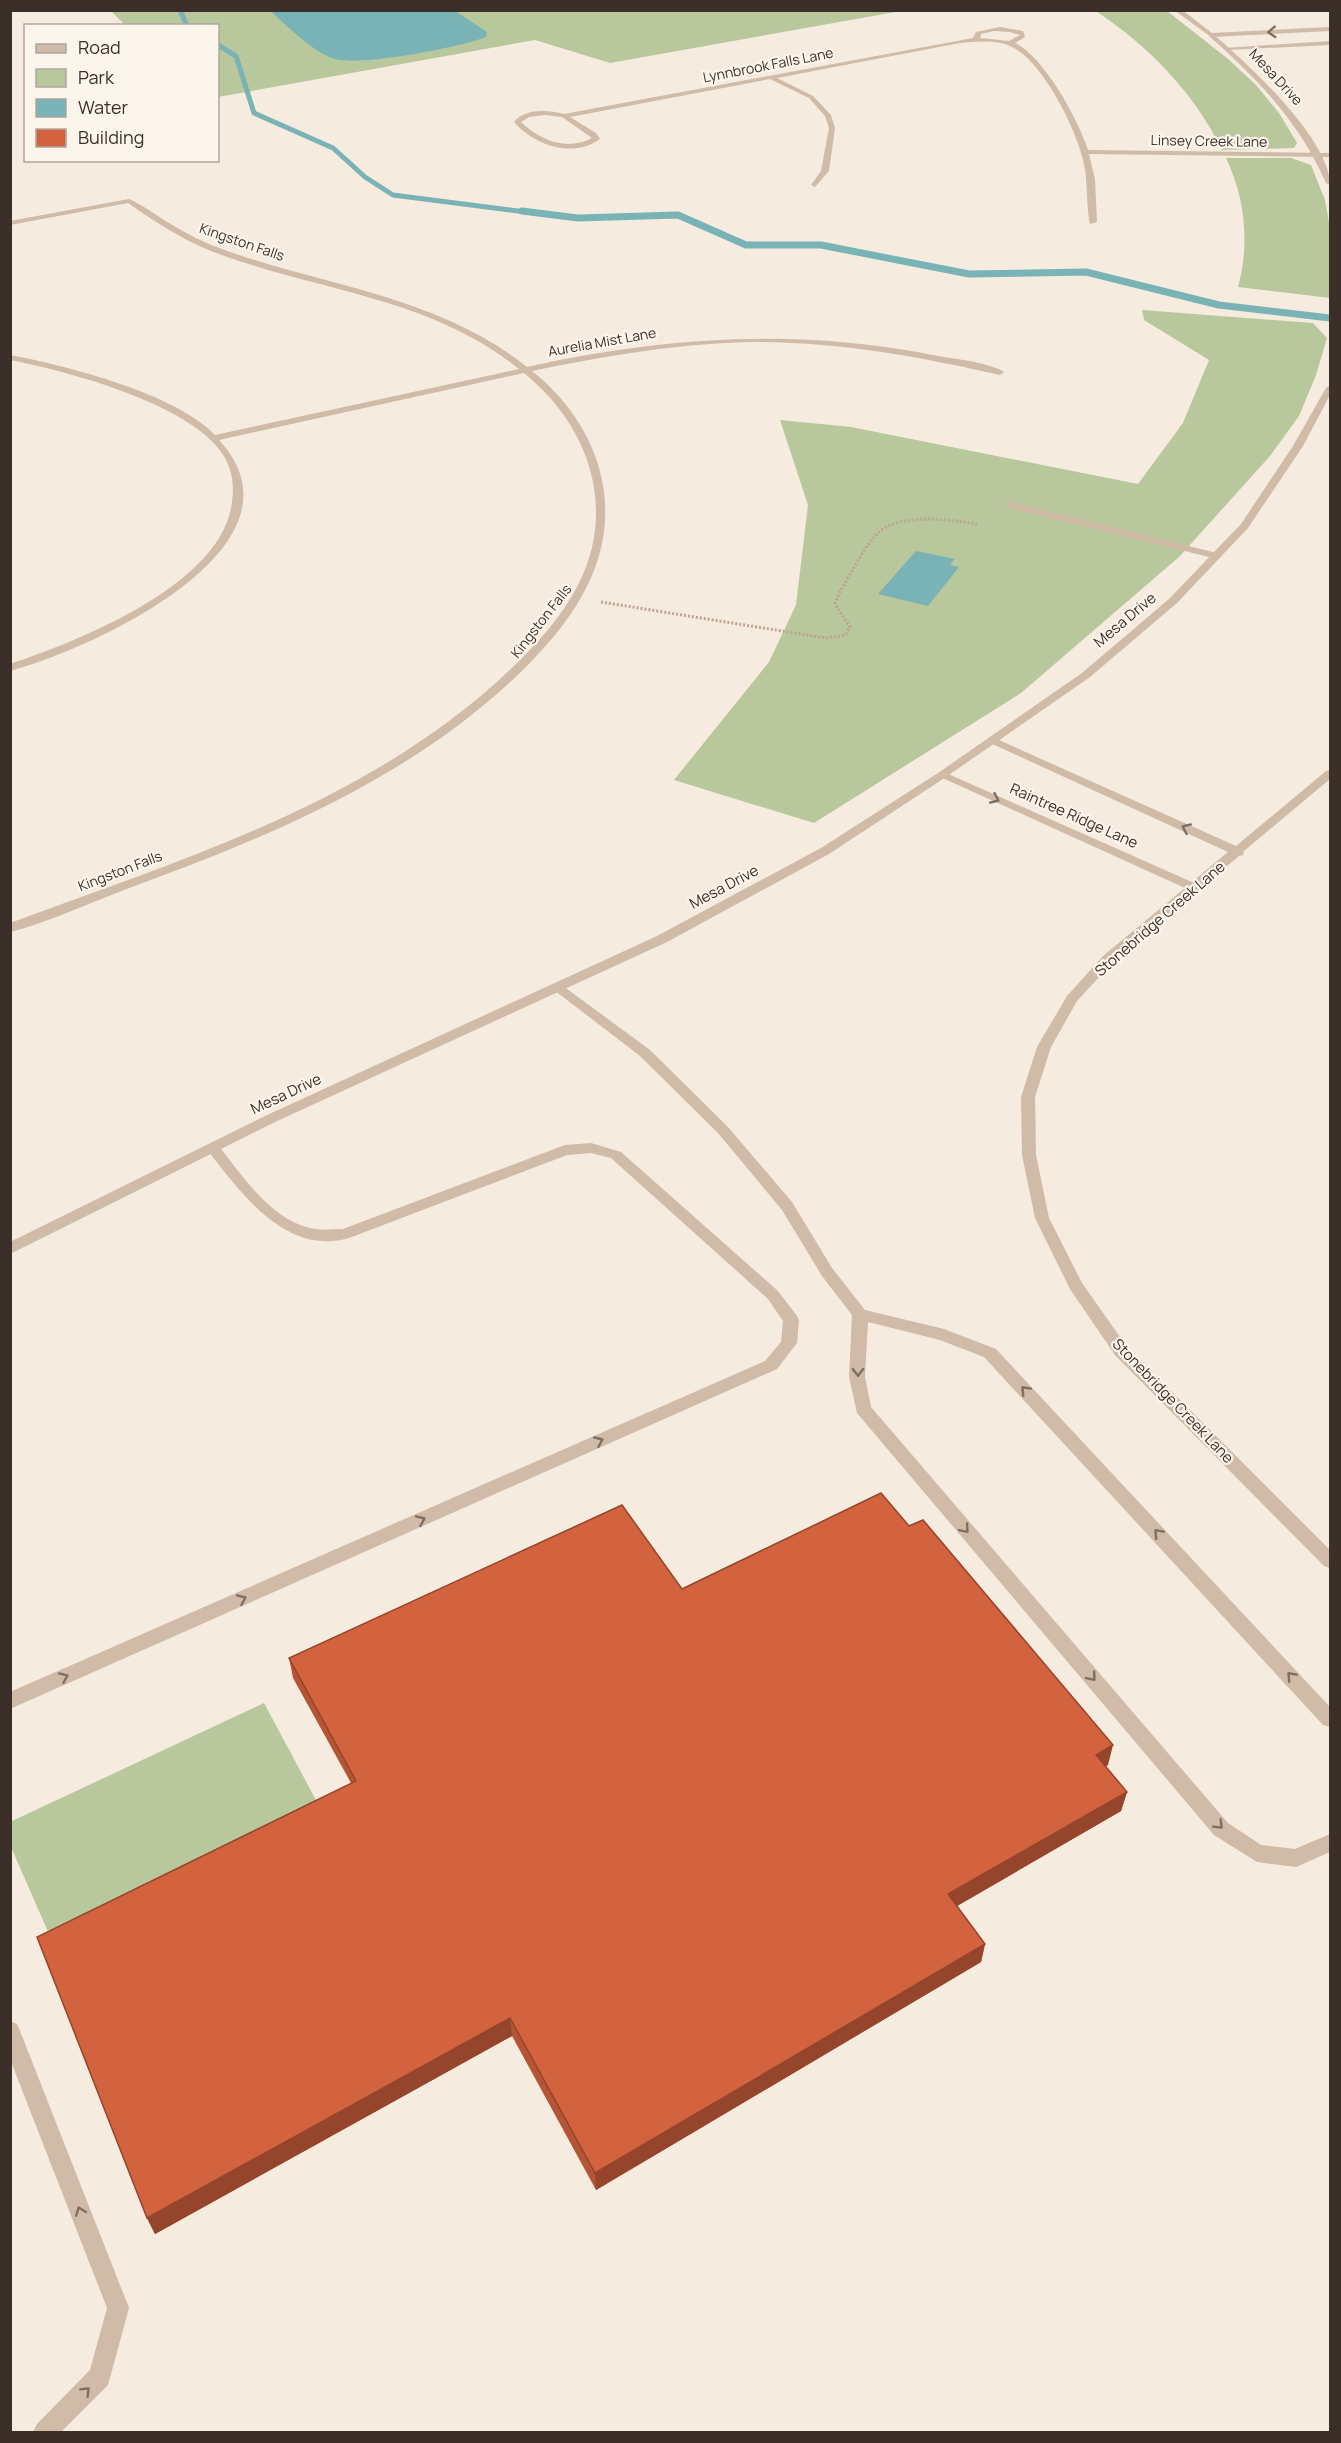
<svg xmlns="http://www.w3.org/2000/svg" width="1341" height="2443" font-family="Manrope,sans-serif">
<rect width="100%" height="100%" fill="#f5ebde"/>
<g fill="#b8c79c">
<polygon points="111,11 901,11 610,63 535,40 218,97 218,26 125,25"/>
<path d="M1096,11H1167L1227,58L1256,85L1279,113L1297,143L1294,148L1222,150C1194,92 1148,46 1096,11Z"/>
<path d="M1226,158H1291L1311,165L1325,200L1330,228V298L1238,287C1250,245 1245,197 1226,158Z"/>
<polygon points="1142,310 1313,323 1327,338 1316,375 1299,416 1270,456 1179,557 1021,693 814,823 674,780 769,662 796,605 808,505 780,420 851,427 1138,484 1183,423 1209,360 1144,320"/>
<polygon points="264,1703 325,1817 56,1950 11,1847 10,1822"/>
</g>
<g fill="#79b3b6">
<path d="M270,11H455L487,32L486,37C461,47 355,68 332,58C309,49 289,27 270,11Z"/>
<polygon points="916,551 955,559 950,565 959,567 928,606 878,594"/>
</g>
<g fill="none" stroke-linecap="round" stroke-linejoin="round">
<g stroke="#79b3b6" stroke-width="5">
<polyline points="180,10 187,26"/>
<polyline points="218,45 236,56 254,113 333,148 365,177 393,195 534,213"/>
</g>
<polyline stroke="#79b3b6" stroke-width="7" points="522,211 578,218 678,215 746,245 821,245 969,274 1086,272 1219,305 1330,318"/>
<path stroke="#bca492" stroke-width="3" stroke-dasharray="2 2" stroke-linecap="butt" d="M601,602L826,638L845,635L850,627L835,604L839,593C851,574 862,550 877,534C898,512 951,520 977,524"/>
<g fill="#d0baa8" fill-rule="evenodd">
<polygon points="1010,502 1221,554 1222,556 1217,559 1007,507 1007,503"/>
<polygon points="559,983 650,1050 728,1127 792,1202 832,1268 865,1310 944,1329 996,1349 1330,1707 1330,1727 1323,1725 984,1357 940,1340 868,1322 865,1377 871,1407 1228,1823 1261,1845 1295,1849 1330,1834 1330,1852 1296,1867 1257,1862 1214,1835 857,1413 849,1377 852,1315 822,1276 782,1210 718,1133 640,1056 554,990 552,987 554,984"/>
<path d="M213,1143L218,1145C242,1175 270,1219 310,1228C321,1231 332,1229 343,1229L565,1145L591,1143L621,1152L778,1291L797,1316L799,1320L797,1343L777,1369L10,1709V1692L765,1361L781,1342L783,1321L768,1299L611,1158L591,1153L567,1155L349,1238C286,1256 242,1194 208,1151L206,1148Z"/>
<polygon points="10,2021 17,2024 20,2031 129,2308 108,2385 61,2432 33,2432 37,2424 90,2370 107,2308 10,2059"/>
</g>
<g fill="#d0baa8" fill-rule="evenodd">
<polygon points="1174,10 1182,10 1212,33 1330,27 1330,31 1211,37"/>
<path d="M1000,27L1023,31L1025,37L1015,43C1044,57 1078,119 1088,150L1330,153V157L1089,154L1095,180L1097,222L1090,224C1086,206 1088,183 1084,164C1078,132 1042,59 1010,46C995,39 976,42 960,43L777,78L813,96L831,115L835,128L829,171L815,187L811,185L821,171L829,128L825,116L809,98L770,79L570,117L596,133L600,139C573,159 534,145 514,122C526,108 547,110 564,114L973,38L976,32ZM994,31L1010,32L1020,35L1009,41L980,38L981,34ZM545,115L562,117L592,138C567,151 541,141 521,122L529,117Z"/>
<polygon points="1330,41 1330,45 1227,50 1224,48"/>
<path d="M129,199C141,204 153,213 164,220C185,233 206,244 230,252C331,287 441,298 527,367C667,336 798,328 938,356C956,359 991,363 1004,372L1000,375C917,356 833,341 748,342C675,344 604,356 532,371C570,401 598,444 604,492C613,563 573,620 525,668C413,778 269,837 124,890C87,904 49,922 10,932V923C189,857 377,800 516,664C558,623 595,576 596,515C597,458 567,408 524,373L219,440C318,547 89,650 10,671V664C79,641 223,584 232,502C234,486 233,473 225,458C196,405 67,371 10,360V355C67,366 175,393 215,435L519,369C429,296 314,291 211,251C181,239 154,221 128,203L10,225V221Z"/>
<polygon points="992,737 1236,846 1326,771 1330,770 1330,779 1244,851 1243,855 1239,856 1113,962 1077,1001 1051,1047 1035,1097 1036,1155 1049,1218 1082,1283 1127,1347 1330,1550 1330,1568 1324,1566 1115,1355 1070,1289 1035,1218 1022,1155 1021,1097 1037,1047 1067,996 1103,956 1185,888 936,775 942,771 946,773 1192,882 1228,852 988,742 988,738"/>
</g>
<g fill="#d0baa8" fill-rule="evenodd">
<path d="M1209,34H1213C1247,63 1330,139 1330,185L1326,183C1300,123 1258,79 1209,36Z"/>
<polygon points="1330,385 1330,395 1303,446 1248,528 1177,603 1090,677 946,777 829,854 667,942 275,1122 10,1254 10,1242 265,1116 657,936 821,848 938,773 1082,673 1169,599 1241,524 1293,446 1326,388"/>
</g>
</g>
<polygon fill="#b55535" points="682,1589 1108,1765 1105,1766 1127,1792 1121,1811 957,1906 985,1944 981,1962 596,2190 512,2036 155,2234 147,2218 351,1783 293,1678 289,1658"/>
<g fill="#94452b">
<polygon points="1113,1745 1108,1765 1091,1774 1096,1755"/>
<polygon points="1127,1792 1121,1811 945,1913 948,1894"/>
<polygon points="985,1944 981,1962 596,2190 595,2173"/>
<polygon points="510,2018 512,2036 155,2234 147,2218"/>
</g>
<polygon fill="#d3633e" stroke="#94452b" stroke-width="1.5" points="881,1493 909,1526 923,1520 1113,1745 1096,1755 1127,1792 948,1894 985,1944 595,2173 510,2018 147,2218 37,1937 356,1781 289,1658 622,1505 682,1589"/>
<defs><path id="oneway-chevron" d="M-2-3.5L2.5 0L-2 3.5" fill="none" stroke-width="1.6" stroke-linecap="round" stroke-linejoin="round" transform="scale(1.5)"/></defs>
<g stroke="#7f6e62">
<use href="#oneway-chevron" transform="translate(1272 32) rotate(177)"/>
<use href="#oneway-chevron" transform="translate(995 799) rotate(24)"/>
<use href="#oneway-chevron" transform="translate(1186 828) rotate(-156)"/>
<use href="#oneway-chevron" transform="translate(858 1372) rotate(89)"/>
<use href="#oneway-chevron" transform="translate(1025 1390) rotate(-133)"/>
<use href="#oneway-chevron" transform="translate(599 1441) rotate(-24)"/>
<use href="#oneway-chevron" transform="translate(421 1520) rotate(-24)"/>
<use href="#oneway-chevron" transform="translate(965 1529) rotate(50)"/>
<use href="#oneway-chevron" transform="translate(1158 1533) rotate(-133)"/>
<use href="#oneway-chevron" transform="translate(242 1599) rotate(-24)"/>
<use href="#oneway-chevron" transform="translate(1291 1676) rotate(-133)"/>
<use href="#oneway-chevron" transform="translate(64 1677) rotate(-24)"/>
<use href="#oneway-chevron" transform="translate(1092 1677) rotate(50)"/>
<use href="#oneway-chevron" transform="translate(1219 1825) rotate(45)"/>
<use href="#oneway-chevron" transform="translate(80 2211) rotate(-111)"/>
<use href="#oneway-chevron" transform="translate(86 2391) rotate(-45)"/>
</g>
<g text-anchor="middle" stroke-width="4.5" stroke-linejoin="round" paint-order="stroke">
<g font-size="14" fill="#3c2f29" stroke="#fcf5ec">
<text transform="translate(768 65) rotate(-11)" y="5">Lynnbrook Falls Lane</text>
<text transform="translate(1276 77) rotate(47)" y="5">Mesa Drive</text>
<text transform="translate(1209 141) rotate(1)" y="5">Linsey Creek Lane</text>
<text transform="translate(242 242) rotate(19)" y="5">Kingston Falls</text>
<text transform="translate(602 342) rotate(-10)" y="5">Aurelia Mist Lane</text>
<text transform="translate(541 621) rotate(-52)" y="5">Kingston Falls</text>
<text transform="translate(120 871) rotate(-21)" y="5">Kingston Falls</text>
</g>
<g font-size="15" fill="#3c2f29" stroke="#fcf5ec">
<text transform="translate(1125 620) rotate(-40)" y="5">Mesa Drive</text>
<text transform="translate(1074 816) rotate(24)" y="5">Raintree Ridge Lane</text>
<text transform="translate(724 887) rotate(-28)" y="5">Mesa Drive</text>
<text transform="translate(1160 919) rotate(-41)" y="5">Stonebridge Creek Lane</text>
<text transform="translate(286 1094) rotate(-25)" y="5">Mesa Drive</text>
<text transform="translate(1173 1401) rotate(46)" y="5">Stonebridge Creek Lane</text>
</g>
</g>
<rect width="1341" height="2443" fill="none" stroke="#3c2f29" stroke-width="24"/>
<rect x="24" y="24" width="195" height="138" fill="#fcf5ec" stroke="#afa69e" stroke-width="1.5"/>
<rect x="36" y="44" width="30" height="9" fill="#d0baa8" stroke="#afa69e" stroke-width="1.5"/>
<text x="78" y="54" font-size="18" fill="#3c2f29">Road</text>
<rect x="36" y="69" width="30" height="18" fill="#b8c79c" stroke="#afa69e" stroke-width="1.5"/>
<text x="78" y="84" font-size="18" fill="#3c2f29">Park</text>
<rect x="36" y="99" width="30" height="18" fill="#79b3b6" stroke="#afa69e" stroke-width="1.5"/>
<text x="78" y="114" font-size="18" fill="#3c2f29">Water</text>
<rect x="36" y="129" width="30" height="18" fill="#d3633e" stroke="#afa69e" stroke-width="1.5"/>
<text x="78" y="144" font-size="18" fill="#3c2f29">Building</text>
</svg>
